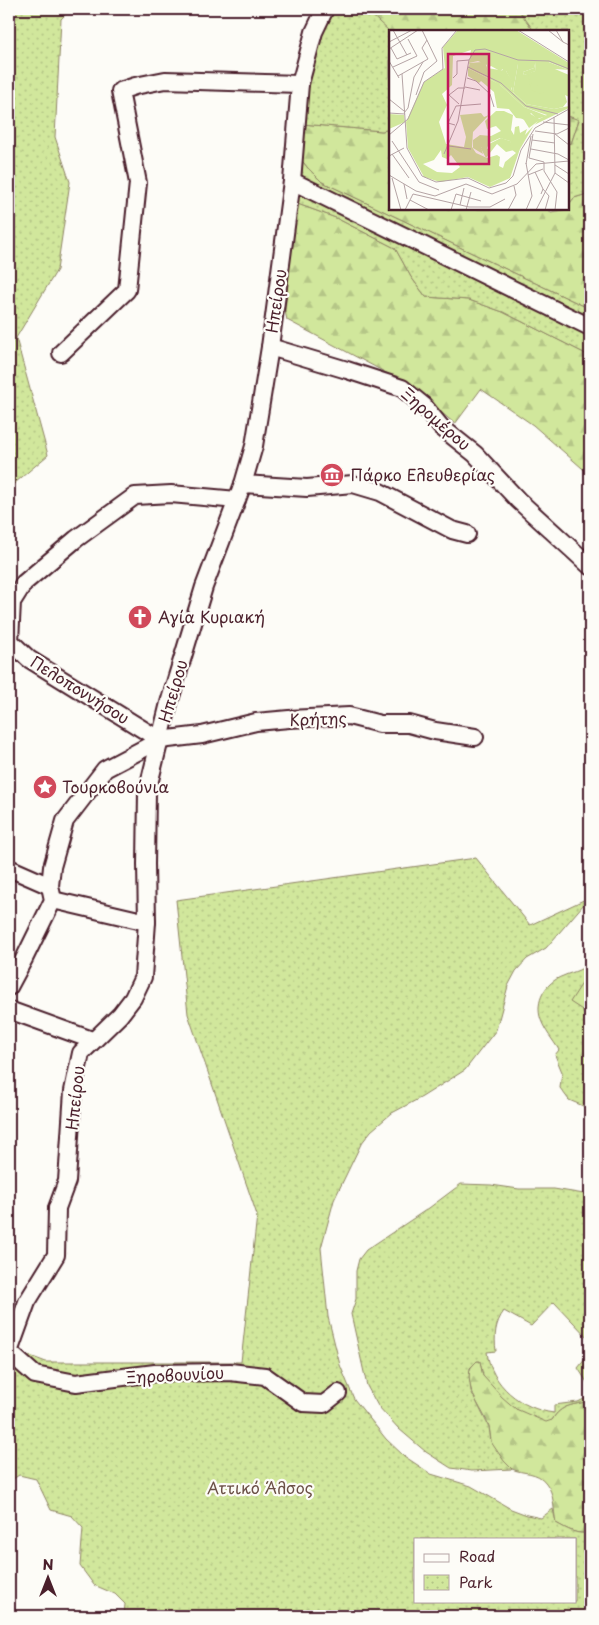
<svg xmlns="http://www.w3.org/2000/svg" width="599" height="1625" font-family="'Playpen Sans',sans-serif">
<defs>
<pattern id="forest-firs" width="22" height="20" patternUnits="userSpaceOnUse" patternTransform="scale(1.25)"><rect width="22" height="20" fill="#d1e79c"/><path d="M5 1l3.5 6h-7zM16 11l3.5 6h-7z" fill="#b5c687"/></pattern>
<pattern id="park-dots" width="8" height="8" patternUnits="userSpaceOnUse" patternTransform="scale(1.25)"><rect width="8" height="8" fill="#d1e79c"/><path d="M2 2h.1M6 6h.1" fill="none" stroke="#b5c687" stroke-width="1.8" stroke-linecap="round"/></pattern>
</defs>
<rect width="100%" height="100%" fill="#fdfcf7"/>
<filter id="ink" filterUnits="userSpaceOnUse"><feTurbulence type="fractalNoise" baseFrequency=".02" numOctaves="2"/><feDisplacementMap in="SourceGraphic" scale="10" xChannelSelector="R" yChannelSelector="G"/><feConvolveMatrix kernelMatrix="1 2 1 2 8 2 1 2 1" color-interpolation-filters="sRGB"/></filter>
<g filter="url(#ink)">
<g fill="url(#forest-firs)" stroke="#8e8364">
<polygon points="368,9 518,9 534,31 390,32 366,11"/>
<polygon points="568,116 579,119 571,144 568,143"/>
<polygon points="302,124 382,131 390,129 390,209 547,209 551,212 568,209 568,205 574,198 590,193 590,309 322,182 307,167 299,157"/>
<polygon points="295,203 336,218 395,248 411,277 426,297 469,300 503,312 590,356 590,475 533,425 481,389 455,424 409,385 287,320 285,311"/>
<polygon points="590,1353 590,1387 578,1368"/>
<path d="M477,1361H480L483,1376L516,1409L552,1420C561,1404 574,1405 590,1401V1532C578,1536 567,1529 556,1523C553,1509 555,1494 546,1483C538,1471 522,1474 512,1469C503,1464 494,1450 491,1441C490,1436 490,1431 489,1426C483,1410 469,1395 469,1377C468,1369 472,1366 477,1361Z"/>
</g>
<g fill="url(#park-dots)" stroke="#8e8364" fill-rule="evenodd">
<polygon points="9,9 71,9 61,19 55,137 70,182 57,270 16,338 48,455 9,488"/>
<polygon points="333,9 368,9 367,11 390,32 390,129 382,131 302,124 306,85 320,32"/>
<polygon points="518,9 590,9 590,193 574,198 568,205 568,143 571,144 579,120 568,116 568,31 534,31"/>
<polygon points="299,157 307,167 322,182 590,309 590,356 503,312 469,300 426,297 411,277 395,248 336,218 295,203"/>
<path d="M476,858L530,925L590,897L546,948L527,959L516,971L508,986L496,1030L465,1070L422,1097L392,1113L371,1131L361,1144L334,1200L321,1248L328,1317L340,1365L354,1399L386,1439L404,1456L431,1474L471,1486L511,1509L527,1515L541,1518L553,1509L556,1523C567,1529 578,1536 590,1532V1616H124L125,1604L115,1594L94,1585L80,1566L83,1528L72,1516L51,1510L36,1479L19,1475L13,1479L9,1496V1348L46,1362H241L257,1215L188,1014L176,900ZM415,1539H575V1601H415Z"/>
<path d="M590,961V1107L588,1108L569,1100L560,1088L562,1072L555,1055L559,1050C553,1040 545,1031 541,1020C534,1001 546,982 563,976C574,971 583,971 590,961Z"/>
<path d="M461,1184L491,1185L519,1189H554L590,1195V1340L554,1302L531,1326L504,1311C495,1323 494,1336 496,1351L487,1352C491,1385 521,1409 554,1413V1405L578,1402L590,1396V1401C574,1405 561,1404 552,1420L546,1422L516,1409L502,1397L483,1376L480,1361H477L470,1368L469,1377L471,1391L489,1427L491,1442L504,1461L512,1469L472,1471L451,1468L426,1452L399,1429L378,1406L367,1386L351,1314L356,1299V1271L359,1259L366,1250L429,1208Z"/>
</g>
<polygon fill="#d1e79c" stroke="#8e8364" points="590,971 590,1015 570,1002"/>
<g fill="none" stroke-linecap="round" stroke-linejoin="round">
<g stroke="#4a1f2b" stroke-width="20">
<g id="street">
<polyline points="292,181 590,327"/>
<polyline points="270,347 347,370 402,388 424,406 441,427 475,454 518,500 590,566"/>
<polyline points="61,353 127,290 138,183 120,91 135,86 165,80 300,84"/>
<polyline points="243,484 307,488 353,484 380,492 452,530 467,534"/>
<polyline points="160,740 29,659 10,641 12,602 24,583 76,539 135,496 171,494 237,500"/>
<polyline points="9,868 50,886"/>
<polyline points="53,900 147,922"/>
<polyline points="9,987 24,959 53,900 50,886 52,867 65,821 105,769 160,740 202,735 256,722 289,719 349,716 380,724 409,724 435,731 475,737"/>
<polyline points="9,1010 92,1040"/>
<polyline points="9,1352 27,1302 56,1255 57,1208 67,1181 73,1091 81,1053 120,1015 133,998 143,977 147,922 146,864 147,792 169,703 204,587 243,484 254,446 270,347 292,181 300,84 314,32 325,9"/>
<polyline points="9,1352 35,1375 76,1383 155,1373 230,1372 265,1376 303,1403 324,1404 338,1393"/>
</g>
</g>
<use href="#street" stroke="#fdfcf7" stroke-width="16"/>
</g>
</g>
<defs>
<g id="museum-disc" transform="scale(1.25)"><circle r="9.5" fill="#d1495b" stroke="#fdfcf7"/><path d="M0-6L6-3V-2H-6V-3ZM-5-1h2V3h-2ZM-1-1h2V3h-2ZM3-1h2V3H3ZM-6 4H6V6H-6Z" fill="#fff"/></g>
<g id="church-disc" transform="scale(1.25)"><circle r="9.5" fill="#d1495b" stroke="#fdfcf7"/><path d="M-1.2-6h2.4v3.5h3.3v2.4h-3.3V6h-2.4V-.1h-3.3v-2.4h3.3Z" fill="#fff"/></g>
<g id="sight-disc" transform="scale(1.25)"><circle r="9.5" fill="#d1495b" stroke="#fdfcf7"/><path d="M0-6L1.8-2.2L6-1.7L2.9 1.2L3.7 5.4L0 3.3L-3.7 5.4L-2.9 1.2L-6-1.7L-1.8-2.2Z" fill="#fff"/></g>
</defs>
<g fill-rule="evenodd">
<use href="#museum-disc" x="332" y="475"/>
<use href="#church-disc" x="140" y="617"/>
<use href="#sight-disc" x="45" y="787"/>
</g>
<g text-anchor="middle" stroke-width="4.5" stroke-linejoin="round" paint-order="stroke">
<g font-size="16" fill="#4a1f2b" stroke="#fdfcf7">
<text transform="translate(276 301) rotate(-82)" y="6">Ηπείρου</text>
<text transform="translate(436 419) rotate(41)" y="6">Ξηρομέρου</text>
<text transform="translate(80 690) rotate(32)" y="6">Πελοποννήσου</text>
<text transform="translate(173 691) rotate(-74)" y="6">Ηπείρου</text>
<text transform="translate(318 719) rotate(-2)" y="6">Κρήτης</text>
<text transform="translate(75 1098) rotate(-84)" y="6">Ηπείρου</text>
<text transform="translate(175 1375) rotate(-3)" y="6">Ξηροβουνίου</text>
</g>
<g font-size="16" fill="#4a1f2b" stroke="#fdfcf7" text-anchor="start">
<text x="350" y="481">Πάρκο Ελευθερίας</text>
<text x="158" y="623">Αγία Κυριακή</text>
<text x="62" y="793">Τουρκοβούνια</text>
</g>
<g font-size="16" fill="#6c5147" stroke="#fdfcf7">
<text x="260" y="1494">Αττικό Άλσος</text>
</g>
</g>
<g transform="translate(389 30)">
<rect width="180" height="180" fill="#fdfcf7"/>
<path d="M87,22L94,25L98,38L117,41L124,52L122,61L81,37L80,33L93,32L84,25ZM147,31H157L180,40L166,39L180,45V67L176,65L178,72L174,77L165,79L137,74L124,62L129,34H146L145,38L134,42L135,45L146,41ZM79,38L110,54L135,77L158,86L148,89L142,83L137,89L127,88L120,79L108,78L105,62L92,51L90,53L79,46ZM0,84L15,85L16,92L0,99ZM112,108L121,111L125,120L117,122L108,114L97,128L91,117L100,119V114Z" fill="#d1e79c"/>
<path d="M69,0H127L180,33V40L160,32H147L146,41L140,44L143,54L161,60L152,64L142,60L139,44L135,45L134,42L145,38L146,34H129L124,62L137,74L165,79L180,76V78L145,95L131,119L121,148L101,157L79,147L51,152L35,147L19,118L17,92L35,52L56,38L54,17ZM82,20L80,33L89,31L98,35L97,39L102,36L111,41L114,39L111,45L114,47L117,41L123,52V60L109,45L102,47L80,35L79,38L110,54L135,77L158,85L150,89L140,83L137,88L129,86L135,90L140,98L149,91L136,105L138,99L131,103L130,96L126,97L125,105L122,100L124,85L115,81H107L96,91L98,99L107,96L112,101L102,106L91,105L84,110V118L94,124L92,117L97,121L100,113L111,108L121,111L122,119L127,123L116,132L114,138L110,136L111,127L108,125L98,128L87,123L83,117L84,102L100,85L95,87L92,83L71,85L77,107L75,117L57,114L50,92L58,75L53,64L63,55L64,26ZM52,120L53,127L58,129L62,125L71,137L63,143L48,142L34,134L45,130Z" fill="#d1e79c" fill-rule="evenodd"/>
<path fill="none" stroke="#b5a4a5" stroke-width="1" d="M4,0L18,25M129,0L180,32M159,0L174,12M167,0L174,12L180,15M0,12L23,0M2,18L8,29L22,23M0,19L29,0M0,31L10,48M4,37L28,26L19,9M79,37L112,53L137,76L169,84M13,44L18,118L33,146L47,152L79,148L100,158L117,153L124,146L132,120L146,98L180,79M9,46L39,29L33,18L38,10M64,48L68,44V31L80,30M78,48L87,51L101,64L105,77M76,57L91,60M27,65L35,42L48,31L33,0M0,69L15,81M70,74L60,65L69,58H76M0,83L16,84M15,83L19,78L25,47L34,32M154,92L180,95M66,95L59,93L67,76L92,74M146,101L168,104L180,98M144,104L140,128L155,132V141L168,162L166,180M166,104L180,115M0,105L19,89L35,52L54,39L53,18L68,0M143,110L166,113M3,111L30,152L50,160M60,116L82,119M142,119L169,124L180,130M3,124L20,148M55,124L69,91L80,30L86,20L96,19L129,30L160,31L180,39M0,126L15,118M137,134L142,106M166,135L180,144M146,142L154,159L152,164M166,143L180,153M0,145L27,161L46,166L77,154L103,164L128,154L147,134L180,131M139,145L154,139M3,148L12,180M15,154L18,169M154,159L160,166L156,180M24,164L80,177H101L116,169M21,170L40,180M71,175L75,158M16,180L24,164M62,180L67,164L92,171M77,180L82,162M119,180L127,165L125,156M137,180L143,166L137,133M147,180L166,143L165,87"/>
<path fill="#c2185b" fill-opacity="0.15" stroke="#c2185b" stroke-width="2.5" d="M59,24H100V134H59Z"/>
<rect width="180" height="180" fill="none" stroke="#4a1f2b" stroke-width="2.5"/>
</g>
<rect width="599" height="1625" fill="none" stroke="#fdfcf7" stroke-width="30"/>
<rect x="15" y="15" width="569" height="1595" fill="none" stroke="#4a1f2b" stroke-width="2" filter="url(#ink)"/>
<rect x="414" y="1538" width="162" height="65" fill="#fdfcf7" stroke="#b5a4a5"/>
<rect x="424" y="1554" width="25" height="8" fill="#fdfcf7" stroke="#b5a4a5"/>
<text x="459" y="1562" font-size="15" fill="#4a1f2b">Road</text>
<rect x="424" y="1575" width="25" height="15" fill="url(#park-dots)" stroke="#b5a4a5"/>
<text x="459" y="1588" font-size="15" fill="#4a1f2b">Park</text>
<g transform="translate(48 1578)" stroke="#fdfcf7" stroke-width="4" paint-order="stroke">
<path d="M0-4L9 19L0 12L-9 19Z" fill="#4a1f2b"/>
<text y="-8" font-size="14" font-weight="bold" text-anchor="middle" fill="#4a1f2b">N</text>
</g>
</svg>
